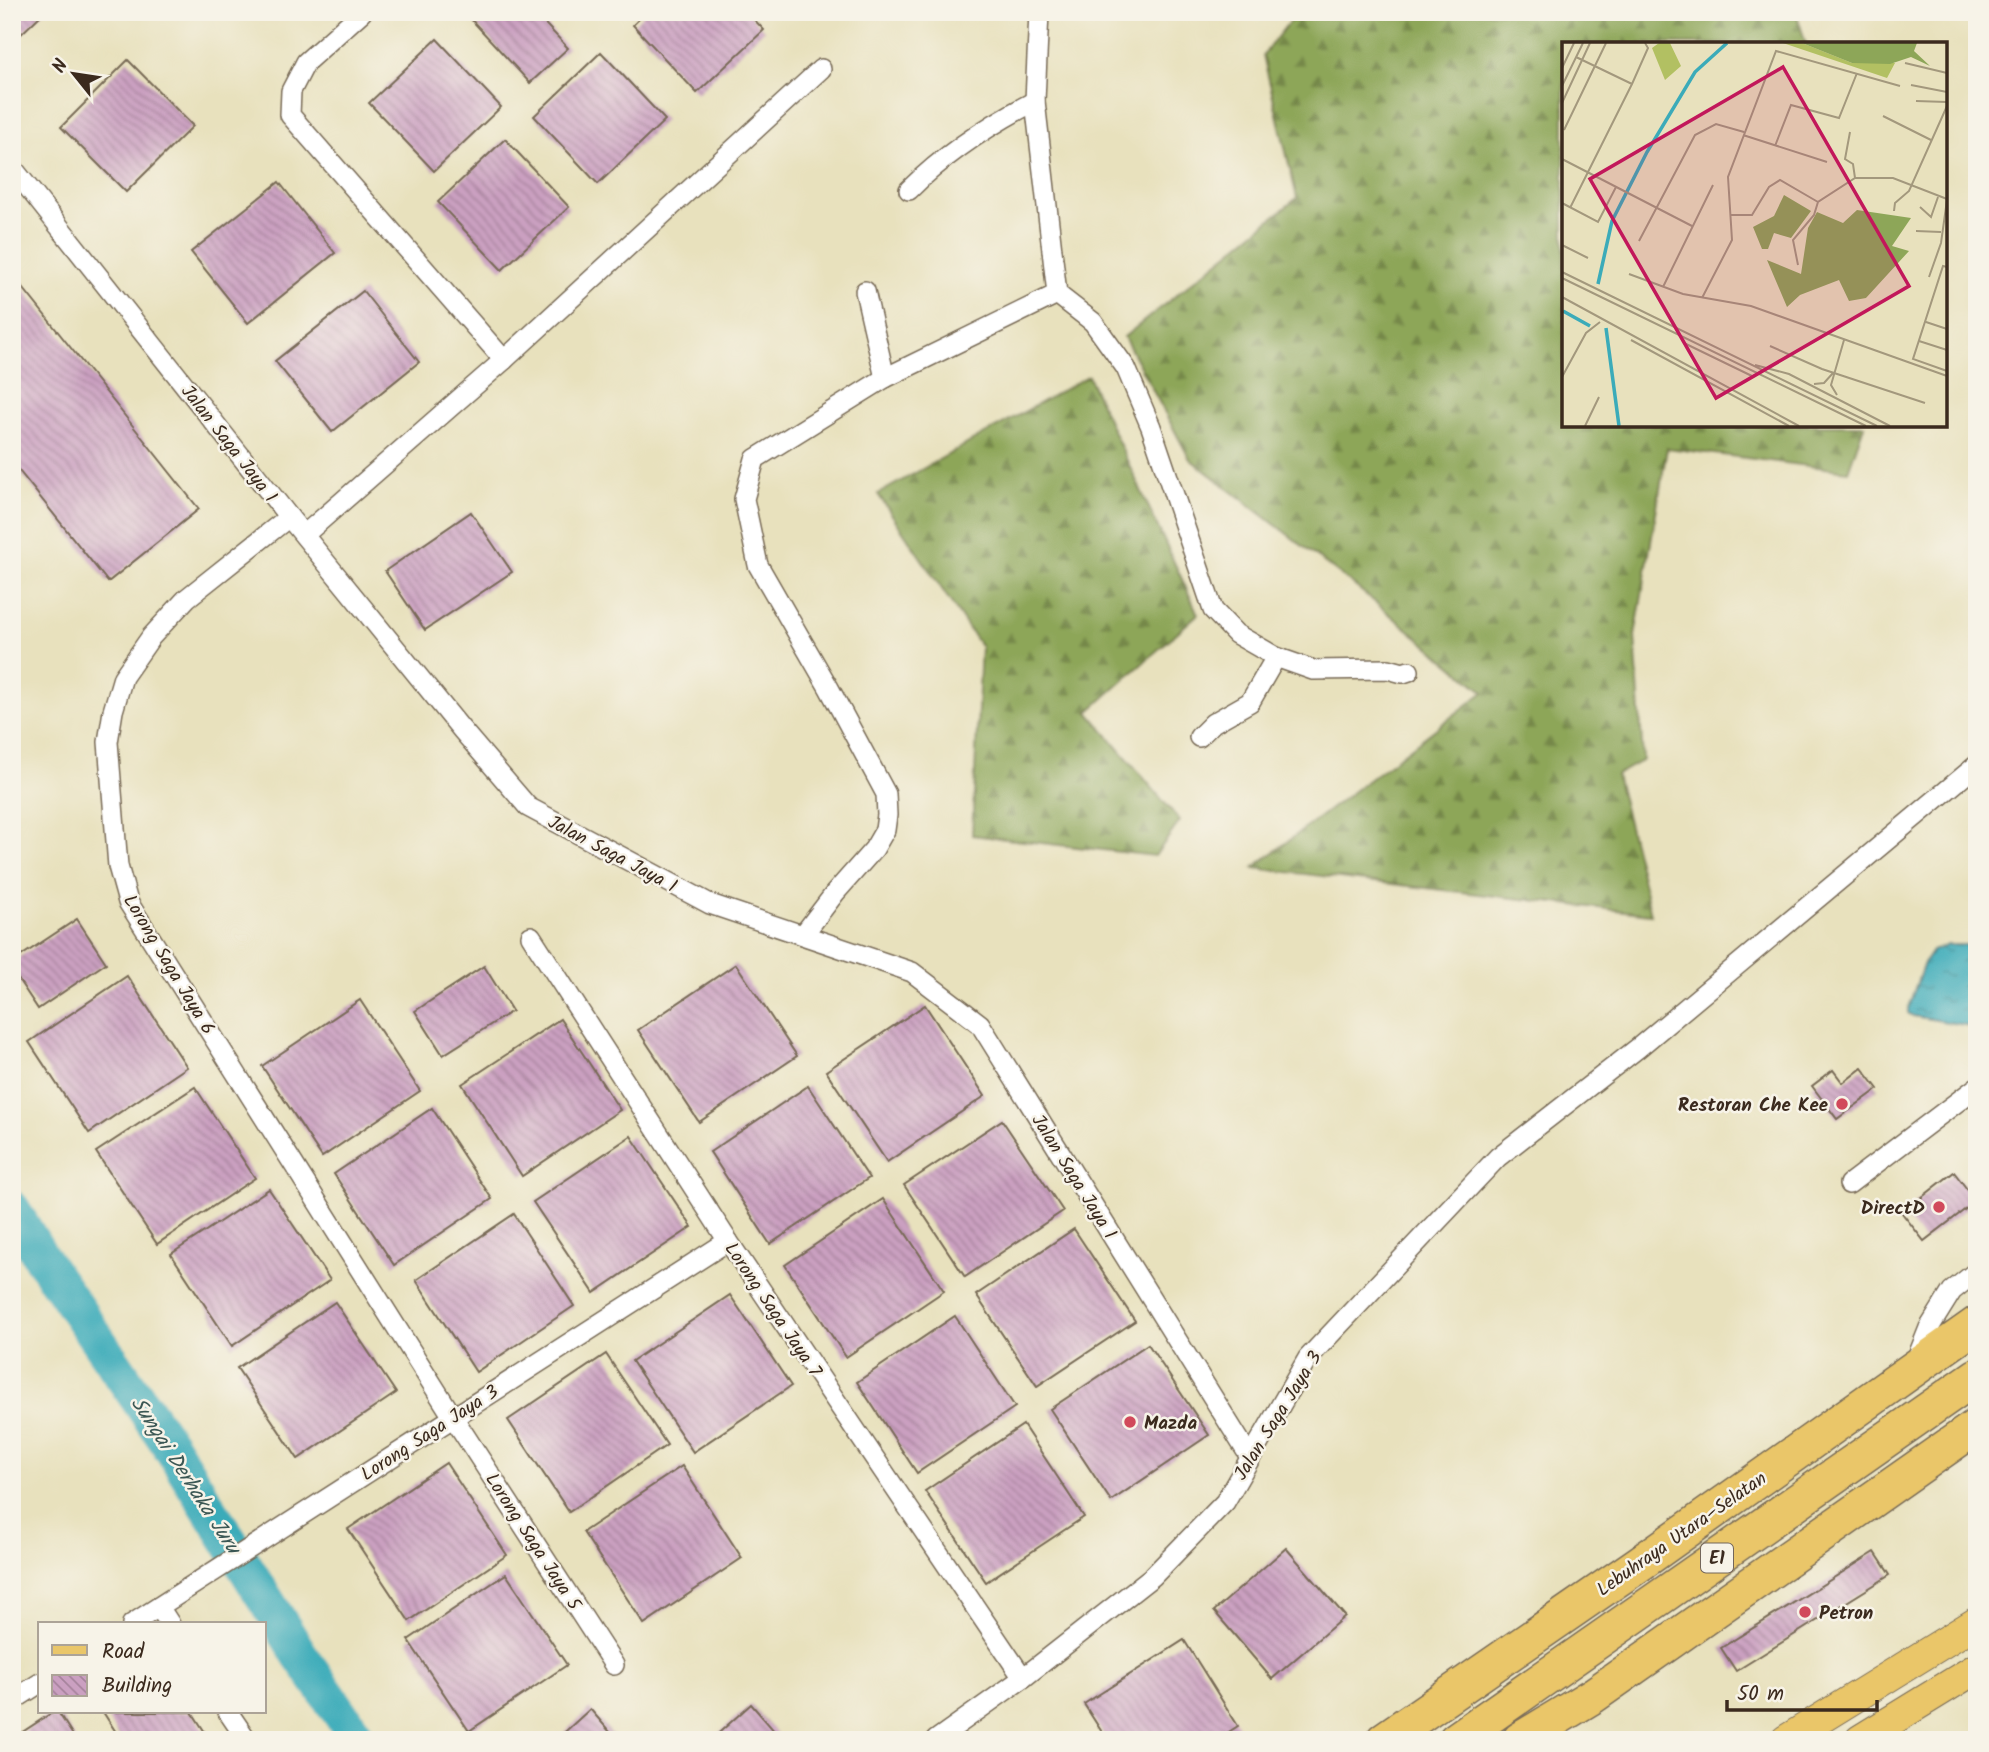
<svg xmlns="http://www.w3.org/2000/svg" width="1989" height="1752" font-family="Kalam,sans-serif">
<defs>
<pattern id="forest-firs" width="22" height="20" patternUnits="userSpaceOnUse" patternTransform="scale(1.75)"><rect width="22" height="20" fill="#8da658"/><path d="M5 1l3.5 6h-7zM16 11l3.5 6h-7z" fill="#748748"/></pattern>
<pattern id="water-ripples" width="26" height="14" patternUnits="userSpaceOnUse" patternTransform="scale(1.75)"><rect width="26" height="14" fill="#3babb9"/><path d="M2 4q2-2 4 0t4 0M15 11q2-2 4 0t4 0" fill="none" stroke="#338b96"/></pattern>
<pattern id="building-back-hatch" width="6" height="6" patternUnits="userSpaceOnUse" patternTransform="scale(1.75)"><rect width="6" height="6" fill="#cba0c1"/><path d="M-1 5l2 2M0 0l6 6M5-1l2 2" fill="none" stroke="#a6839c"/></pattern>
</defs>
<rect width="100%" height="100%" fill="#f7f3e8"/>
<filter id="ink" filterUnits="userSpaceOnUse"><feTurbulence type="fractalNoise" baseFrequency=".0143" numOctaves="2"/><feDisplacementMap in="SourceGraphic" scale="14" xChannelSelector="R" yChannelSelector="G"/><feConvolveMatrix kernelMatrix="1 2 1 2 8 2 1 2 1" color-interpolation-filters="sRGB"/></filter>
<filter id="wash" filterUnits="userSpaceOnUse"><feTurbulence type="fractalNoise" baseFrequency=".00686" numOctaves="4" result="noise"/><feDisplacementMap in="SourceGraphic" scale="28" xChannelSelector="R" yChannelSelector="G"/><feGaussianBlur stdDeviation="1.57" result="paint"/><feColorMatrix in="noise" values="0 0 0 0 0 0 0 0 0 0 0 0 0 0 0 0 0 1.4 0 .05"/><feComposite in="paint" operator="in"/></filter>
<g filter="url(#wash)">
<rect width="100%" height="100%" fill="#e8e1bd"/>
<g fill="url(#forest-firs)" stroke="#64683b" stroke-width="2">
<polygon points="1297,12 1796,12 1806,44 1564,44 1564,425 1864,425 1848,471 1667,448 1635,636 1643,760 1616,775 1651,914 1253,868 1484,692 1365,594 1190,459 1124,337 1297,198 1263,55"/>
<polygon points="1088,376 1198,614 1088,712 1180,821 1155,856 972,835 981,647 878,494"/>
</g>
<polygon fill="url(#water-ripples)" stroke="#3b6a6c" stroke-width="2" points="1948,945 1977,945 1977,1027 1913,1016 1908,1013 1908,1008 1924,963 1932,951"/>
<g fill="none" stroke-linecap="round" stroke-linejoin="round">
<polyline stroke="#3babb9" stroke-width="37" points="12,1209 42,1259 169,1444 300,1655 359,1740"/>
</g>
<g id="blocks">
<g fill="url(#building-back-hatch)">
<polygon points="12,12 44,12 15,40 12,36"/>
<polygon points="470,12 534,12 568,48 530,83 467,15"/>
<polygon points="646,12 747,12 764,30 697,93 633,25"/>
<polygon points="437,39 501,107 434,171 369,103"/>
<polygon points="601,52 665,120 598,184 534,116"/>
<polygon points="128,60 193,126 126,192 61,127"/>
<polygon points="505,139 569,207 502,270 438,202"/>
<polygon points="279,182 335,253 248,323 191,252"/>
<polygon points="12,274 199,509 108,582 12,462"/>
<polygon points="363,291 419,362 332,432 275,361"/>
<polygon points="471,512 512,572 425,630 385,571"/>
<polygon points="77,919 106,963 38,1009 12,970 12,962"/>
<polygon points="736,964 797,1056 699,1122 638,1030"/>
<polygon points="484,966 512,1011 443,1055 415,1011"/>
<polygon points="127,976 187,1067 89,1133 29,1042"/>
<polygon points="360,1000 420,1091 322,1157 262,1066"/>
<polygon points="925,1005 985,1096 887,1162 826,1071"/>
<polygon points="560,1019 620,1110 522,1176 462,1084"/>
<polygon points="1862,1068 1878,1089 1837,1119 1812,1086 1833,1070 1843,1083"/>
<polygon points="808,1086 869,1178 770,1244 710,1152"/>
<polygon points="195,1087 255,1178 157,1244 96,1152"/>
<polygon points="432,1108 492,1199 394,1265 334,1174"/>
<polygon points="1002,1120 1063,1211 965,1277 904,1185"/>
<polygon points="631,1136 692,1227 594,1293 533,1202"/>
<polygon points="1954,1172 1976,1201 1924,1241 1902,1213"/>
<polygon points="269,1189 330,1280 232,1346 171,1254"/>
<polygon points="883,1199 944,1291 846,1357 785,1265"/>
<polygon points="514,1214 574,1306 476,1372 416,1280"/>
<polygon points="1074,1229 1135,1321 1037,1386 976,1295"/>
<polygon points="730,1295 791,1386 693,1452 632,1361"/>
<polygon points="335,1302 396,1393 298,1459 237,1368"/>
<polygon points="955,1316 1015,1407 917,1473 857,1382"/>
<polygon points="1148,1344 1209,1435 1111,1501 1050,1409"/>
<polygon points="606,1354 667,1445 569,1512 508,1420"/>
<polygon points="1023,1425 1084,1517 986,1582 925,1491"/>
<polygon points="446,1463 507,1555 409,1621 348,1529"/>
<polygon points="682,1466 742,1558 644,1624 583,1532"/>
<polygon points="1286,1548 1345,1616 1272,1679 1214,1611"/>
<polygon points="1875,1552 1890,1575 1736,1671 1721,1648"/>
<polygon points="506,1574 567,1665 469,1731 408,1640"/>
<polygon points="1184,1640 1238,1726 1216,1740 1107,1740 1084,1704"/>
<polygon points="751,1704 782,1740 711,1740"/>
<polygon points="590,1709 617,1740 556,1740"/>
<polygon points="53,1712 58,1712 76,1740 18,1740 21,1733"/>
<polygon points="103,1712 192,1712 210,1740 121,1740"/>
</g>
</g>
</g>
<g filter="url(#ink)">
<use href="#blocks" fill-opacity="0" stroke="#786a56" stroke-width="2"/>
<g fill="none" stroke-linecap="round" stroke-linejoin="round">
<g stroke="#786a56" stroke-width="22">
<g id="minor">
<polyline points="362,12 306,62 291,91 290,115 504,360"/>
<polyline points="1039,12 1035,101 1057,294 1093,322 1126,368 1151,427 1213,610 1236,634 1276,657 1313,670 1388,669 1403,673 1409,671"/>
<polyline points="12,167 289,517 462,730 528,807 710,904 912,972 980,1024 1250,1457"/>
<path d="M909,190C946,153 989,125 1035,101"/>
<polyline points="865,291 885,378"/>
<polyline points="289,517 187,598 151,637 123,677 113,711 108,742 118,866 128,902 453,1417 614,1665"/>
<polyline points="304,535 504,360 821,69"/>
<polyline points="1199,737 1213,723 1250,702 1276,657"/>
<polyline points="803,935 835,893 874,849 885,830 887,815 886,794 829,688 758,565 744,499 755,459 885,378 1057,294"/>
<polyline points="531,936 728,1241 1023,1678"/>
<polyline points="1849,1184 1977,1087"/>
<polyline points="1915,1363 1929,1328 1952,1291 1977,1271"/>
<polyline points="159,1607 170,1624"/>
<polyline points="132,1624 728,1241"/>
<polyline points="12,1701 40,1683"/>
<polyline points="228,1712 247,1740"/>
<polyline points="936,1740 1023,1678 1153,1576 1225,1502 1308,1358 1498,1157 1638,1048 1977,765"/>
</g>
</g>
<g stroke="#786a56" stroke-width="32">
<g id="primary">
<polyline points="1786,1740 1977,1622"/>
<polyline points="1860,1740 1977,1668"/>
</g>
</g>
<g stroke="#786a56" stroke-width="38">
<g id="motorway">
<polyline points="1384,1740 1639,1564 1977,1324"/>
<polyline points="1456,1740 1977,1376"/>
<polyline points="1520,1740 1594,1695 1977,1426"/>
</g>
</g>
<use href="#minor" stroke="#fff" stroke-width="19"/>
<use href="#primary" stroke="#eac669" stroke-width="30"/>
<use href="#motorway" stroke="#eac669" stroke-width="35"/>
</g>
</g>
<g fill="#d1495b" stroke="#f7f3e8" stroke-width="2.5">
<circle cx="1842" cy="1104" r="7"/>
<circle cx="1939" cy="1207" r="7"/>
<circle cx="1130" cy="1422" r="7"/>
<circle cx="1805" cy="1612" r="7"/>
</g>
<g text-anchor="middle" stroke-width="5" stroke-linejoin="round" paint-order="stroke">
<rect fill="#f7f3e8" stroke="#73665b" stroke-width="2" x="1701" y="1543.5" width="32" height="29" rx="5"/>
<g font-size="18" font-weight="bold" fill="#3b2a1e">
<text x="1717" y="1564">E1</text>
</g>
<g font-size="19" fill="#3b2a1e" stroke="#f7f3e8">
<text transform="translate(230 443) rotate(52)" y="7">Jalan Saga Jaya 1</text>
<text transform="translate(613 853) rotate(28)" y="7">Jalan Saga Jaya 1</text>
<text transform="translate(170 964) rotate(59)" y="7">Lorong Saga Jaya 6</text>
<text transform="translate(1075 1176) rotate(58)" y="7">Jalan Saga Jaya 1</text>
<text transform="translate(774 1309) rotate(56)" y="7">Lorong Saga Jaya 7</text>
<text transform="translate(1277 1415) rotate(-58)" y="7">Jalan Saga Jaya 3</text>
<text transform="translate(429 1432) rotate(-33)" y="7">Lorong Saga Jaya 3</text>
<text transform="translate(1681 1533) rotate(-35)" y="7">Lebuhraya Utara–Selatan</text>
<text transform="translate(534 1541) rotate(57)" y="7">Lorong Saga Jaya 5</text>
</g>
<g font-size="19" font-weight="bold" fill="#3b2a1e" stroke="#f7f3e8" text-anchor="end">
<text x="1828" y="1111">Restoran Che Kee</text>
<text x="1925" y="1214">DirectD</text>
<text x="1144" y="1429" text-anchor="start">Mazda</text>
<text x="1819" y="1619" text-anchor="start">Petron</text>
</g>
<g font-size="21" font-style="italic" fill="#3b5754" stroke="#f7f3e8">
<text transform="translate(186 1475) rotate(57)" y="7">Sungai Derhaka Juru</text>
</g>
</g>
<g transform="translate(1562 42)">
<rect width="385" height="385" fill="#e8e1bd"/>
<path d="M97,1H108L119,24L103,38L90,6ZM221,1H240L290,21H333L325,36Z" fill="#b2c062"/>
<path d="M240,1H355L352,9L368,24L349,15L328,22L290,21ZM222,153L249,169L229,196L212,191L206,207H200L191,185L212,174ZM295,168L349,176L330,204L347,209L304,256L287,259L277,238L238,253L225,265L205,218L239,232L246,186L255,170L281,181Z" fill="#8da658"/>
<path fill="none" stroke="#3babb9" stroke-width="3.5" d="M36,242L50,179L85,110L133,30L165,1M1,269L28,284M44,286L57,384"/>
<path fill="none" stroke="#a3987d" stroke-width="2" d="M14,15L70,42M343,21L385,31M0,26L12,1M349,43L385,50M0,44L21,1M354,59L385,60M0,61L28,1M321,74L369,98M2,88L44,1M288,90L283,117L291,122L293,136M181,93L265,120M213,104L229,63L277,76L295,31M0,117L130,184M0,161L36,180L54,145M358,165L369,175L376,155M8,166L70,42L86,6L83,1M332,169L333,161L347,149L385,64M169,173H190L207,145L218,138L256,160M354,189L379,190M77,199L133,93L154,82L182,90M0,203L26,216M236,223L231,198L252,173L256,160L293,136H331L385,157M385,225L381,224L351,317L385,329M0,230L315,384M67,232L121,252L189,264L385,334M367,235L379,201L385,158M0,236L304,384M101,245L151,143M0,255L237,384M140,256L170,198L166,135L214,9L338,44M364,280L385,287M69,298L227,384M357,299L385,308M122,301L192,335M208,304L260,327L363,361M193,323L227,332L328,384M0,335L24,291L38,280M252,342L262,341L271,331M275,353L269,343L282,298M23,384L37,355"/>
<path fill="#c2185b" fill-opacity="0.15" stroke="#c2185b" stroke-width="3.5" d="M221,25L347,244L154,356L28,137Z"/>
<rect width="385" height="385" fill="none" stroke="#3b2a1e" stroke-width="3.5"/>
</g>
<rect width="1989" height="1752" fill="none" stroke="#f7f3e8" stroke-width="42"/>
<rect x="38" y="1622" width="228" height="91" fill="#f7f3e8" stroke="#aca397" stroke-width="2"/>
<rect x="52" y="1645" width="35" height="10" fill="#eac669" stroke="#aca397" stroke-width="2"/>
<text x="102" y="1658" font-size="21" fill="#3b2a1e">Road</text>
<rect x="52" y="1675" width="35" height="21" fill="url(#building-back-hatch)" stroke="#aca397" stroke-width="2"/>
<text x="102" y="1692" font-size="21" fill="#3b2a1e">Building</text>
<g transform="translate(74 74) rotate(300)" stroke="#f7f3e8" stroke-width="5" paint-order="stroke">
<path d="M0-5L12 26L0 18L-12 26Z" fill="#3b2a1e"/>
<text y="-10" font-size="19" font-weight="bold" text-anchor="middle" fill="#3b2a1e">N</text>
</g>
<path d="M1727 1700v10h150v-10" fill="none" stroke="#3b2a1e" stroke-width="3.5"/>
<text x="1737" y="1700" font-size="21" fill="#3b2a1e" stroke="#f7f3e8" stroke-width="5" paint-order="stroke">50 m</text>
</svg>
